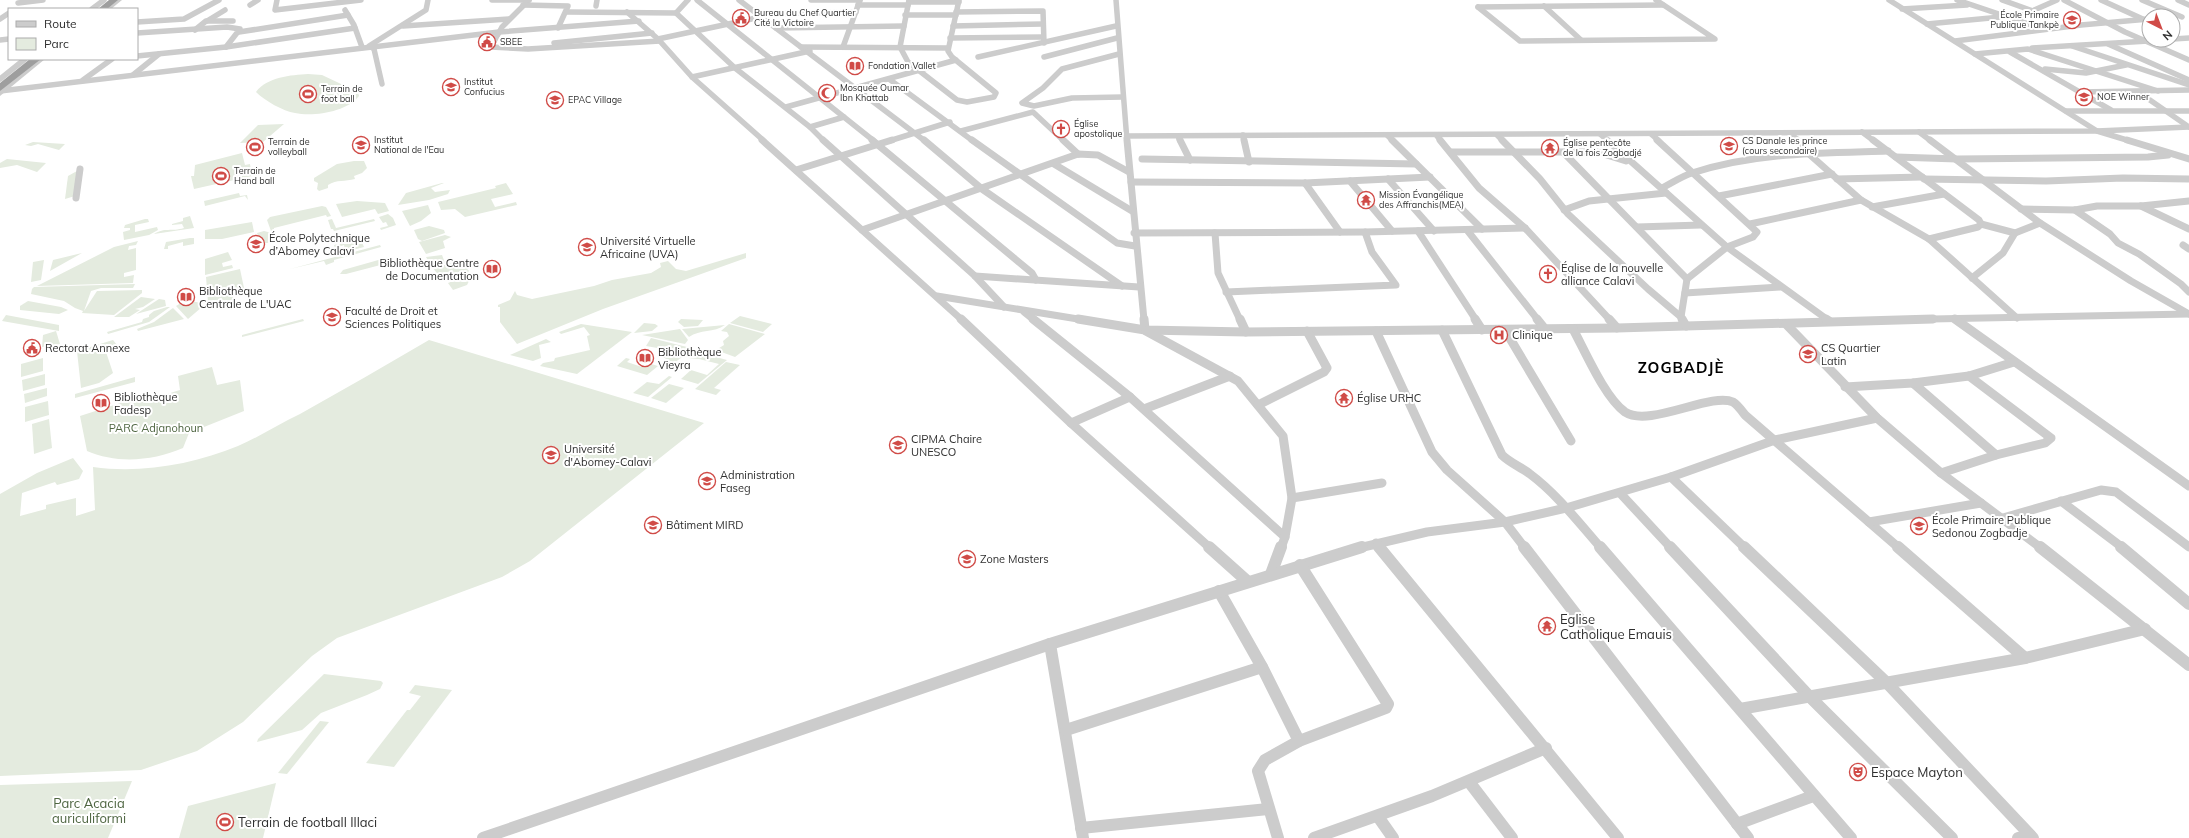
<svg xmlns="http://www.w3.org/2000/svg" width="2189" height="838" font-family="Mulish,sans-serif">
<rect width="100%" height="100%" fill="#fff"/>
<g fill="#e4ebdf">
<path d="M308,74L322,75L358,92L359,96C347,112 313,117 295,113C283,111 265,101 256,92C267,77 291,75 308,74Z"/>
<polygon points="284,124 263,142 262,150 247,152 248,145 262,142 240,143 258,125"/>
<polygon points="33,142 65,144 59,150 38,144 31,146 25,145"/>
<polygon points="242,153 245,165 250,164 252,176 194,189 191,176 194,176 195,165"/>
<polygon points="7,159 46,163 37,172 17,165 0,168 0,163"/>
<path d="M354,161H364L367,168L362,173L354,176L355,179C345,182 337,179 328,185V188L319,191L317,189L318,183L314,181V178L337,164Z"/>
<polygon points="77,171 75,196 65,199 68,176"/>
<polygon points="442,183 444,183 431,188 435,192 450,190 448,194 429,200 398,205 406,193"/>
<polygon points="506,183 513,194 491,199 495,207 516,202 517,205 465,217 455,209 441,210 438,202 496,188 495,186"/>
<polygon points="239,193 240,196 247,195 248,200 245,196 205,206 204,201"/>
<polygon points="357,201 385,203 389,211 378,214 375,209 342,217 336,204"/>
<polygon points="428,205 431,213 421,221 410,226 402,211"/>
<polygon points="322,206 326,207 331,216 327,217 326,215 274,228 274,230 271,231 267,220 270,217"/>
<polygon points="388,214 393,218 396,225 381,230 380,228 388,226 386,222 383,223 379,217"/>
<path d="M190,216L194,228L154,234C165,227 171,232 184,228L182,224L172,225V224L183,221V218Z"/>
<polygon points="145,219 148,219 149,222 135,225 135,232 157,227 158,230 149,235 124,240 123,232 130,230 130,228 124,228 125,225"/>
<polygon points="332,219 336,228 374,219 375,221 334,231 333,229 331,229 328,220"/>
<polygon points="252,222 254,232 222,239 205,239 205,230"/>
<polygon points="429,226 444,230 445,233 422,241 418,239 414,230"/>
<polygon points="264,231 272,233 276,243 260,243 257,233"/>
<polygon points="445,235 451,237 443,241 445,248 426,254 419,242"/>
<polygon points="190,238 194,238 194,244 183,246 183,242 168,246 168,249 164,249 166,242"/>
<polygon points="360,238 364,247 337,254 336,252 345,249 344,245 335,248 334,245"/>
<polygon points="138,241 136,245 129,246 128,250 136,248 136,270 124,273 124,277 134,275 133,283 37,286 114,247"/>
<polygon points="380,245 381,247 334,260 334,262 326,265 324,261 290,269"/>
<polygon points="228,252 232,260 222,263 223,267 232,265 233,268 205,275 205,259"/>
<polygon points="82,253 50,271 53,260"/>
<polygon points="746,253 746,258 603,309 517,344 500,322 500,307 498,307 498,305 510,300 515,291 517,295 532,299 594,286 612,280 651,273 661,267 660,263 668,261 676,269 686,271"/>
<polygon points="442,255 445,263 439,266 431,266 426,257"/>
<polygon points="389,257 392,262 346,274 340,274 343,270"/>
<polygon points="44,260 41,280 31,282 33,262"/>
<polygon points="460,261 469,271 465,275 442,280 433,268"/>
<path d="M240,269L244,288C230,303 228,304 208,302L206,277Z"/>
<polygon points="463,277 469,281 467,285 453,290 448,283"/>
<polygon points="135,284 133,288 101,288 91,291 84,311 97,291 142,290 142,293 114,315 82,313 83,311 75,308 64,301 31,294 32,289 34,287"/>
<polygon points="141,297 155,299 143,307 135,309 140,310 129,317 114,317"/>
<polygon points="159,299 165,300 166,306 136,314"/>
<polygon points="186,300 201,303 202,307 188,319 176,306"/>
<polygon points="28,301 61,307 68,310 59,314 20,310 20,306"/>
<polygon points="167,307 170,307 149,322 108,334 107,332 142,322 143,319 149,317 149,315 154,311"/>
<polygon points="173,308 184,319 138,331 137,329 154,322"/>
<polygon points="6,315 59,325 59,331 2,321"/>
<polygon points="740,316 772,324 763,332 730,323"/>
<polygon points="303,319 304,321 242,337 242,335"/>
<polygon points="681,319 703,320 698,326 684,327 678,322"/>
<polygon points="644,323 655,324 658,326 652,331 634,333"/>
<polygon points="581,324 632,332 577,374 540,366 543,363 554,361 555,358 590,350 587,336 590,335 584,327 561,334 559,332"/>
<polygon points="729,324 765,334 735,357 716,350 724,345 723,341 729,336 727,332 721,331"/>
<path d="M725,325C714,333 700,329 689,337L682,329Z"/>
<polygon points="680,329 688,340 685,344 642,335"/>
<polygon points="56,331 60,344 42,347 43,335"/>
<polygon points="651,338 687,347 689,352 674,363 657,354 663,349 646,346"/>
<polygon points="546,339 551,342 539,345 541,358 533,361 510,355"/>
<polygon points="113,340 117,345 106,352 113,373 99,383 81,388 77,351"/>
<path d="M429,340L704,423L530,561L502,577L337,638L312,656L243,722L197,751L141,770L0,776V494L37,473L73,458L83,471L79,479L57,485L55,482L22,493L20,516L46,509V505L76,498V516L95,510L93,467C141,474 194,464 238,446C259,437 279,424 300,414C343,390 386,365 429,340Z"/>
<polygon points="697,352 727,360 698,384 681,379 691,370 707,375 719,364 699,359 688,358"/>
<polygon points="43,358 43,371 21,377 21,364"/>
<polygon points="626,358 630,359 627,362 642,367 648,363 658,366 647,375 617,366"/>
<polygon points="726,362 740,365 714,388 721,390 716,395 695,389"/>
<path d="M212,367L217,385L240,380L244,411L189,433L183,448C153,461 117,464 87,451L80,416L139,397L141,402L180,390L178,376Z"/>
<polygon points="45,374 45,385 23,391 22,380"/>
<polygon points="669,376 672,377 648,397 633,393 647,382 659,384"/>
<polygon points="135,377 135,382 75,398 75,394"/>
<polygon points="669,384 684,388 666,403 651,398"/>
<polygon points="47,388 47,396 25,403 24,394"/>
<polygon points="48,401 49,415 25,422 25,407"/>
<polygon points="49,419 52,448 34,454 32,424"/>
<polygon points="324,674 381,681 383,683 380,689 367,695 321,713 302,730 257,742 258,739"/>
<polygon points="415,685 452,690 394,767 366,763 407,710 410,710 421,696 409,693"/>
<polygon points="320,721 329,722 287,774 278,773"/>
<polygon points="132,781 108,838 0,838 0,785"/>
<polygon points="276,783 263,838 179,838 188,806"/>
</g>
<g fill="none" stroke-linecap="round" stroke-linejoin="round">
<g stroke="#ccc" stroke-width="5.5">
<polyline points="277,0 275,10 361,0"/>
<polyline points="492,0 529,0"/>
<polyline points="529,0 502,27 491,47 528,49 660,41"/>
<polyline points="688,0 676,13 735,68 810,127 824,141"/>
<polyline points="697,0 874,141"/>
<polyline points="739,0 925,141"/>
<polyline points="811,0 860,0"/>
<polyline points="909,0 900,47 908,62 957,100 967,102 994,97 996,93 952,57 948,51 959,0"/>
<polyline points="1116,0 1127,141"/>
<polyline points="1889,0 2097,131 2130,141"/>
<polyline points="1957,0 2043,29"/>
<polyline points="2002,0 2033,11"/>
<polyline points="2064,0 2125,32 2189,60"/>
<polyline points="2101,0 2145,20"/>
<polyline points="2142,0 2182,17"/>
<polyline points="2178,0 2189,5"/>
<polyline points="909,2 959,2"/>
<polyline points="18,3 43,0"/>
<polyline points="250,5 258,0"/>
<polyline points="523,5 568,6 558,28"/>
<polyline points="858,5 908,5"/>
<polyline points="596,6 597,0"/>
<polyline points="1544,6 1581,40"/>
<polyline points="1478,7 1520,41 1715,39 1656,0"/>
<polyline points="1478,7 1663,5"/>
<polyline points="92,9 104,0"/>
<polyline points="1902,9 1967,5"/>
<polyline points="345,10 354,25 362,47"/>
<polyline points="567,12 676,13"/>
<polyline points="627,12 658,39 692,77 764,141"/>
<polyline points="956,12 1043,11 1044,43"/>
<polyline points="758,14 856,12"/>
<polyline points="905,15 956,15"/>
<polyline points="0,19 9,13"/>
<polyline points="2014,19 2057,0"/>
<polyline points="207,21 225,10"/>
<polyline points="137,22 184,19 219,0"/>
<polyline points="1927,24 2001,17"/>
<polyline points="403,26 509,19"/>
<polyline points="953,26 1043,24"/>
<polyline points="776,28 904,26"/>
<polyline points="195,30 206,21 233,21"/>
<polyline points="239,32 348,15"/>
<polyline points="137,33 227,27 240,29 226,47"/>
<polyline points="950,38 1043,37"/>
<polyline points="658,39 761,17"/>
<polyline points="2173,39 2189,38"/>
<polyline points="0,40 9,39"/>
<polyline points="1955,41 2081,25 2149,19"/>
<polyline points="554,43 652,33"/>
<polyline points="2108,44 2189,80"/>
<polyline points="2072,46 2189,85"/>
<polyline points="801,47 948,48"/>
<polyline points="843,47 860,0"/>
<polyline points="2032,48 2165,40"/>
<polyline points="2010,52 2111,110"/>
<polyline points="1119,54 1062,69 1043,88 1022,103 1034,106 1072,98 1122,97"/>
<polyline points="1975,54 2028,49 2158,91"/>
<polyline points="137,56 226,47 355,28"/>
<polyline points="978,57 1116,26"/>
<polyline points="1044,57 1117,38"/>
<polyline points="2045,69 2086,73 2126,65"/>
<polyline points="133,75 159,54"/>
<polyline points="692,77 810,51"/>
<polyline points="0,79 25,59"/>
<polyline points="889,79 973,141"/>
<polyline points="83,80 112,59"/>
<polyline points="382,84 374,49 369,46 426,10 428,0"/>
<polyline points="0,91 499,32 639,21"/>
<polyline points="2141,91 2147,98 2189,127"/>
<polyline points="2080,92 2189,90"/>
<polyline points="786,107 956,60"/>
<polyline points="2066,111 2189,111"/>
<polyline points="810,127 844,117"/>
<polyline points="961,131 1033,112 1064,141"/>
<polyline points="1862,132 1874,141"/>
<polyline points="1919,132 1931,141"/>
<polyline points="1791,133 1798,141"/>
<polyline points="1600,134 1608,141"/>
<polyline points="1651,134 1659,141"/>
<polyline points="1243,135 1244,141"/>
<polyline points="1387,135 1393,141"/>
<polyline points="1497,135 1503,141"/>
<polyline points="1125,136 2097,131 2189,127"/>
<polyline points="1178,136 1180,141"/>
<polyline points="1437,136 1441,141"/>
<polyline points="889,141 950,122"/>
</g>
<g stroke="#ccc" stroke-width="7">
<polyline points="762,140 962,320"/>
<polyline points="823,140 975,276 1004,307"/>
<polyline points="872,140 1032,273 1036,280"/>
<polyline points="924,140 982,189 1122,286"/>
<polyline points="972,140 1117,243 1135,246"/>
<polyline points="1063,140 1078,154"/>
<polyline points="1127,140 1144,320"/>
<polyline points="1180,140 1190,160"/>
<polyline points="1244,140 1249,162"/>
<polyline points="1392,140 1482,229"/>
<polyline points="1440,140 1479,188 1525,228 1610,320"/>
<polyline points="1502,140 1540,179 1568,214 1648,289 1681,317"/>
<polyline points="1607,140 1727,247 1828,320"/>
<polyline points="1657,140 1757,232 1753,237 1727,247 1687,279 1681,317 1683,320"/>
<polyline points="1797,140 1809,154 1861,200 1929,239 2017,318"/>
<polyline points="1873,140 1979,220 1981,224 1978,227 1929,239"/>
<polyline points="1930,140 2040,223 2131,281 2189,314"/>
<polyline points="2127,140 2189,159"/>
<polyline points="1451,152 1597,152 1626,161"/>
<polyline points="1564,153 1687,279"/>
<polyline points="1896,157 1957,159 2148,157 2168,155"/>
<polyline points="1142,159 1416,164"/>
<polyline points="1054,164 1132,211"/>
<polyline points="796,170 892,140"/>
<polyline points="1388,179 1434,231"/>
<polyline points="1837,179 1922,177"/>
<polyline points="1924,179 2046,181 2123,178 2189,179"/>
<polyline points="1350,181 1392,231"/>
<polyline points="1131,182 1305,183 1430,177"/>
<polyline points="1305,183 1340,232"/>
<path d="M1662,188C1672,183 1682,176 1692,173C1755,152 1823,153 1888,151"/>
<polyline points="1719,196 1832,174"/>
<polyline points="76,198 80,169"/>
<polyline points="2141,206 2189,229"/>
<polyline points="1872,207 1944,194"/>
<polyline points="2021,209 2075,210 2097,206 2141,206 2189,201"/>
<polyline points="1564,210 1589,201 1666,193"/>
<polyline points="2075,210 2110,234 2118,243 2139,254 2181,284 2189,292"/>
<polyline points="1750,224 1861,200"/>
<polyline points="1981,224 2015,233"/>
<polyline points="1637,227 1701,225"/>
<polyline points="862,230 1078,154 1098,155 1129,172"/>
<polyline points="1467,230 1538,320"/>
<polyline points="1418,231 1476,320"/>
<polyline points="1134,233 1365,232 1525,228"/>
<polyline points="1215,233 1218,273 1240,320"/>
<polyline points="2183,245 2189,249"/>
<polyline points="975,276 1139,287"/>
<polyline points="1972,278 2003,253 2015,233 2040,223"/>
<polyline points="1226,292 1396,285 1372,252 1365,232"/>
<polyline points="1685,293 1780,287"/>
<polyline points="937,296 1084,320"/>
<polyline points="1024,312 1034,320"/>
<polyline points="1955,319 1956,320"/>
<polyline points="1881,320 2189,314"/>
</g>
<g stroke="#ccc" stroke-width="9">
<polyline points="961,319 1071,423 1210,548"/>
<polyline points="1033,319 1130,397 1285,537"/>
<polyline points="1078,319 1145,330 1246,332 1617,328 1933,319"/>
<polyline points="1144,319 1145,330"/>
<polyline points="1240,319 1246,332"/>
<polyline points="1475,319 1482,330"/>
<polyline points="1537,319 1545,329"/>
<polyline points="1609,319 1617,328"/>
<polyline points="1682,319 1686,326"/>
<polyline points="1826,319 1829,321"/>
<polyline points="1955,319 2189,486"/>
<polyline points="1786,324 1877,418 1941,473 2041,548"/>
<path d="M1573,329C1585,351 1605,398 1625,412C1649,428 1711,392 1733,402C1737,404 1742,411 1745,415L1899,548"/>
<path d="M1442,330L1502,455C1510,463 1521,467 1530,474C1557,494 1579,523 1601,548"/>
<polyline points="1505,330 1571,441"/>
<polyline points="1146,331 1238,381 1283,436 1292,498 1285,537 1281,548"/>
<polyline points="1376,331 1432,452 1447,470 1505,522 1525,548"/>
<polyline points="1913,383 1996,455"/>
<polyline points="1845,387 1913,383 1969,376 2014,362"/>
<polyline points="1258,405 1324,372 1327,368 1307,331"/>
<polyline points="1144,409 1230,376"/>
<polyline points="1071,423 1130,397"/>
<polyline points="1941,473 1996,455 2045,443 2051,438 1969,376"/>
<polyline points="1671,477 1745,548"/>
<polyline points="1620,493 1671,548"/>
<polyline points="1292,498 1382,483"/>
<polyline points="2061,501 2123,548"/>
<polyline points="2003,518 2101,490 2116,492 2189,547"/>
<polyline points="1869,522 1981,503"/>
<polyline points="1376,543 1380,548"/>
<polyline points="1359,548 1427,532 1505,522 1566,508 1671,477 1775,440 1877,418"/>
</g>
<g stroke="#ccc" stroke-width="12">
<polyline points="1209,547 1247,581"/>
<polyline points="1379,547 1618,838"/>
<polyline points="1524,547 1748,838"/>
<polyline points="1600,547 1851,838"/>
<polyline points="1670,547 1809,696 1952,838"/>
<polyline points="1744,547 1887,683 2033,838"/>
<polyline points="1898,547 2025,658"/>
<polyline points="2040,547 2189,665"/>
<polyline points="2121,547 2189,604"/>
<polyline points="1271,574 1281,547"/>
<polyline points="1219,591 1262,667 1299,741"/>
<polyline points="1050,644 1083,838"/>
<polyline points="1740,709 2025,658 2145,629"/>
<polyline points="1066,730 1262,667"/>
<polyline points="1470,783 1512,838"/>
<polyline points="1379,818 1393,838"/>
<polyline points="1737,824 1813,796"/>
<polyline points="1081,828 1268,809"/>
<polyline points="483,838 1050,644 1362,547"/>
<polyline points="1278,838 1258,771 1265,760 1299,741 1386,708 1388,704 1300,565"/>
<polyline points="1314,838 1432,796 1546,748"/>
<polyline points="2018,838 2030,835"/>
</g>
<g fill="#ccc" fill-rule="evenodd">
<polygon points="115,0 122,0 111,9 104,9"/>
<polygon points="38,59 45,59 0,96 0,90"/>
</g>
<g fill="#9e9e9e" fill-rule="evenodd">
<polygon points="109,0 118,0 107,9 98,9"/>
<polygon points="30,59 41,59 0,91 0,83"/>
</g>
</g>
<defs>
<g id="civic-ring" transform="scale(0.9)"><circle r="9.5" fill="#fff" stroke="#d04b47" stroke-width="1.5"/><path d="M-.6-6.5H3V-4.5H.6V-3L4-1V1h2V6H-6V1h2V-1L-.6-3ZM-1.2 2.5V6h2.4V2.5Z" fill="#d04b47"/></g>
<g id="school-ring" transform="scale(0.9)"><circle r="9.5" fill="#fff" stroke="#d04b47" stroke-width="1.5"/><path d="M0-5L7-2L0 1L-7-2ZM-4 1L0 2.5L4 1V4Q0 6-4 4Z" fill="#d04b47"/></g>
<g id="library-ring" transform="scale(0.9)"><circle r="9.5" fill="#fff" stroke="#d04b47" stroke-width="1.5"/><path d="M-6-4Q-3-5.5-.7-3.5V5Q-3 3-6 4ZM6-4Q3-5.5 .7-3.5V5Q3 3 6 4Z" fill="#d04b47"/></g>
<g id="university-ring" transform="scale(0.9)"><circle r="9.5" fill="#fff" stroke="#d04b47" stroke-width="1.5"/><path d="M0-5L7-2L0 1L-7-2ZM-4 1L0 2.5L4 1V4Q0 6-4 4Z" fill="#d04b47"/></g>
<g id="mosque-ring" transform="scale(0.9)"><circle r="9.5" fill="#fff" stroke="#d04b47" stroke-width="1.5"/><path d="M3.5-4.9A6 6 0 1 0 3.5 4.9A5 5 0 1 1 3.5-4.9Z" fill="#d04b47"/></g>
<g id="stadium-ring" transform="scale(0.9)"><circle r="9.5" fill="#fff" stroke="#d04b47" stroke-width="1.5"/><path d="M0-5a6.5 5 0 1 0 0 10a6.5 5 0 1 0 0-10ZM-3.5-1.8h7v3.6h-7Z" fill="#d04b47"/></g>
<g id="church-ring" transform="scale(0.9)"><circle r="9.5" fill="#fff" stroke="#d04b47" stroke-width="1.5"/><path d="M-1.2-6h2.4v3.5h3.3v2.4h-3.3V6h-2.4V-.1h-3.3v-2.4h3.3Z" fill="#d04b47"/></g>
<g id="temple-ring" transform="scale(0.9)"><circle r="9.5" fill="#fff" stroke="#d04b47" stroke-width="1.5"/><path d="M0-6L5-2H3V0L6.5 2.5H4V6H1.5V3h-3V6H-4V2.5H-6.5L-3 0V-2H-5Z" fill="#d04b47"/></g>
<g id="hospital-ring" transform="scale(0.9)"><circle r="9.5" fill="#fff" stroke="#d04b47" stroke-width="1.5"/><path d="M-5-5h3v3.5h4V-5h3V5h-3V1.5h-4V5h-3Z" fill="#d04b47"/></g>
<g id="theatre-ring" transform="scale(0.9)"><circle r="9.5" fill="#fff" stroke="#d04b47" stroke-width="1.5"/><path d="M-5-5.5Q0-4 5-5.5V0Q5 5 0 6Q-5 5-5 0ZM-3.3-2.5H-1v1.5H-3.3ZM1-2.5H3.3v1.5H1ZM-2.8 1Q0 5.5 2.8 1Z" fill="#d04b47"/></g>
</defs>
<g fill-rule="evenodd">
<use href="#civic-ring" x="741" y="18"/>
<use href="#school-ring" x="2072" y="20"/>
<use href="#civic-ring" x="487" y="42"/>
<use href="#library-ring" x="855" y="66"/>
<use href="#university-ring" x="451" y="87"/>
<use href="#mosque-ring" x="827" y="93"/>
<use href="#stadium-ring" x="308" y="94"/>
<use href="#school-ring" x="2084" y="97"/>
<use href="#university-ring" x="555" y="100"/>
<use href="#church-ring" x="1061" y="129"/>
<use href="#university-ring" x="361" y="145"/>
<use href="#school-ring" x="1729" y="146"/>
<use href="#stadium-ring" x="255" y="147"/>
<use href="#temple-ring" x="1550" y="148"/>
<use href="#stadium-ring" x="221" y="176"/>
<use href="#temple-ring" x="1366" y="200"/>
<use href="#university-ring" x="256" y="244"/>
<use href="#university-ring" x="587" y="247"/>
<use href="#library-ring" x="492" y="269"/>
<use href="#church-ring" x="1548" y="274"/>
<use href="#library-ring" x="186" y="297"/>
<use href="#university-ring" x="332" y="317"/>
<use href="#hospital-ring" x="1499" y="335"/>
<use href="#civic-ring" x="32" y="348"/>
<use href="#school-ring" x="1808" y="354"/>
<use href="#library-ring" x="645" y="358"/>
<use href="#temple-ring" x="1344" y="398"/>
<use href="#library-ring" x="101" y="403"/>
<use href="#university-ring" x="898" y="445"/>
<use href="#university-ring" x="551" y="455"/>
<use href="#university-ring" x="707" y="481"/>
<use href="#university-ring" x="653" y="525"/>
<use href="#school-ring" x="1919" y="526"/>
<use href="#university-ring" x="967" y="559"/>
<use href="#temple-ring" x="1547" y="626"/>
<use href="#theatre-ring" x="1858" y="772"/>
<use href="#stadium-ring" x="225" y="822"/>
</g>
<g text-anchor="middle" stroke-width="4" stroke-linejoin="round" paint-order="stroke">
<g font-size="9" fill="#2f2f2f" stroke="#fff" text-anchor="start">
<text x="754" y="16">Bureau du Chef Quartier<tspan x="754" dy="10">Cité la Victoire</tspan></text>
<text x="2059" y="18" text-anchor="end">École Primaire<tspan x="2059" dy="10">Publique Tankpè</tspan></text>
<text x="500" y="45">SBEE</text>
<text x="868" y="69">Fondation Vallet</text>
<text x="464" y="85">Institut<tspan x="464" dy="10">Confucius</tspan></text>
<text x="840" y="91">Mosquée Oumar<tspan x="840" dy="10">Ibn Khattab</tspan></text>
<text x="321" y="92">Terrain de<tspan x="321" dy="10">foot ball</tspan></text>
<text x="2097" y="100">NOE Winner</text>
<text x="568" y="103">EPAC Village</text>
<text x="1074" y="127">Église<tspan x="1074" dy="10">apostolique</tspan></text>
<text x="374" y="143">Institut<tspan x="374" dy="10">National de l'Eau</tspan></text>
<text x="1742" y="144">CS Danale les prince<tspan x="1742" dy="10">(cours secondaire)</tspan></text>
<text x="268" y="145">Terrain de<tspan x="268" dy="10">volleyball</tspan></text>
<text x="1563" y="146">Église pentecôte<tspan x="1563" dy="10">de la fois Zogbadjé</tspan></text>
<text x="234" y="174">Terrain de<tspan x="234" dy="10">Hand ball</tspan></text>
<text x="1379" y="198">Mission Évangélique<tspan x="1379" dy="10">des Affranchis(MEA)</tspan></text>
</g>
<g font-size="11" fill="#2f2f2f" stroke="#fff" text-anchor="start">
<text x="269" y="242">École Polytechnique<tspan x="269" dy="13">d’Abomey Calavi</tspan></text>
<text x="600" y="245">Université Virtuelle<tspan x="600" dy="13">Africaine (UVA)</tspan></text>
<text x="479" y="267" text-anchor="end">Bibliothèque Centre<tspan x="479" dy="13">de Documentation</tspan></text>
<text x="1561" y="272">Église de la nouvelle<tspan x="1561" dy="13">alliance Calavi</tspan></text>
<text x="199" y="295">Bibliothèque<tspan x="199" dy="13">Centrale de L'UAC</tspan></text>
<text x="345" y="315">Faculté de Droit et<tspan x="345" dy="13">Sciences Politiques</tspan></text>
<text x="1512" y="339">Clinique</text>
<text x="45" y="352">Rectorat Annexe</text>
<text x="1821" y="352">CS Quartier<tspan x="1821" dy="13">Latin</tspan></text>
<text x="658" y="356">Bibliothèque<tspan x="658" dy="13">Vieyra</tspan></text>
<text x="114" y="401">Bibliothèque<tspan x="114" dy="13">Fadesp</tspan></text>
<text x="1357" y="402">Église URHC</text>
<text x="911" y="443">CIPMA Chaire<tspan x="911" dy="13">UNESCO</tspan></text>
<text x="564" y="453">Université<tspan x="564" dy="13">d'Abomey-Calavi</tspan></text>
<text x="720" y="479">Administration<tspan x="720" dy="13">Faseg</tspan></text>
<text x="1932" y="524">École Primaire Publique<tspan x="1932" dy="13">Sedonou Zogbadje</tspan></text>
<text x="666" y="529">Bâtiment MIRD</text>
<text x="980" y="563">Zone Masters</text>
</g>
<g font-size="11" fill="#4f6642" stroke="#fff">
<text x="156" y="432">PARC Adjanohoun</text>
</g>
<g font-size="13" fill="#2f2f2f" stroke="#fff" text-anchor="start">
<text x="1560" y="624">Eglise<tspan x="1560" dy="15">Catholique Emauis</tspan></text>
<text x="1871" y="777">Espace Mayton</text>
<text x="238" y="827">Terrain de football Illaci</text>
</g>
<g font-size="13" fill="#4f6642" stroke="#fff">
<text x="89" y="808">Parc Acacia<tspan x="89" dy="15">auriculiformi</tspan></text>
</g>
<g font-size="15" font-weight="bold" letter-spacing="1" fill="#000" stroke="#fff">
<text x="1681" y="373">ZOGBADJÈ</text>
</g>
</g>
<rect x="8" y="8" width="130" height="52" fill="#ffffff" stroke="#acacac"/>
<rect x="16" y="21" width="20" height="6" fill="#cccccc" stroke="#acacac"/>
<text x="44" y="28" font-size="12" fill="#2f2f2f">Route</text>
<rect x="16" y="38" width="20" height="12" fill="#e4ebdf" stroke="#acacac"/>
<text x="44" y="48" font-size="12" fill="#2f2f2f">Parc</text>
<g transform="translate(2161 28) rotate(138)"><circle r="19" fill="#ffffff" stroke="#acacac"/>
<path d="M0-3L7 15L0 10L-7 15Z" fill="#d04b47"/>
<text y="-6" font-size="11" font-weight="bold" text-anchor="middle" fill="#2f2f2f">N</text>
</g>
</svg>
